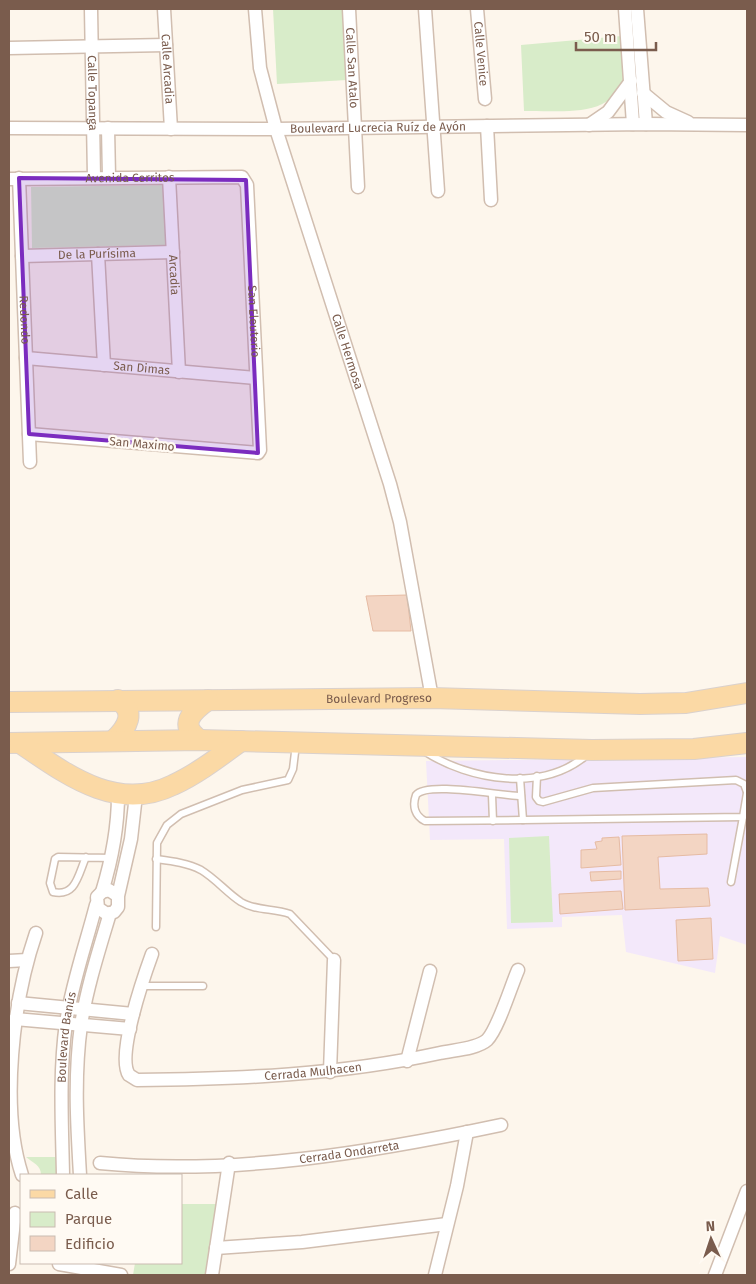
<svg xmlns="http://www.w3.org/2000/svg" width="756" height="1284" font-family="'Fira Sans',sans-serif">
<rect width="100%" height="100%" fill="#fdf6ec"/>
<polygon fill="#f3e8fa" points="747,757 747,945 720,936 715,973 626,952 622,915 562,917 562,927 507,929 504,839 430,840 426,761"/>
<g fill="#d8ecc9">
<polygon points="273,9 343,9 347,80 277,84"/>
<path d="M622,36C623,46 626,57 625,67C621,121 563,110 524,111L521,45Z"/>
<polygon points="165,185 166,245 32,248 31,187"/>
<polygon points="549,836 553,922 511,923 509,838"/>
<path d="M26,1157H57L58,1175H41C41,1165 33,1163 26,1157Z"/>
<polygon points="181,1204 221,1204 210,1275 133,1275 135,1263 181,1263"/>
</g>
<g fill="#f3d5c3" stroke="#e6bba3">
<polygon points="407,595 411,631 373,631 366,596"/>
<polygon points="707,834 707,854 658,857 660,889 708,888 710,906 625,910 622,836"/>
<polygon points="619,837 621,865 581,868 581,850 597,849 595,842 602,841 602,838"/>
<polygon points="621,871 621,879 591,881 590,872"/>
<polygon points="621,891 623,909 560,914 559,894"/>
<polygon points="711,918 713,959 678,961 676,920"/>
</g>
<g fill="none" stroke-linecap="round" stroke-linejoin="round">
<g stroke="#d1beb0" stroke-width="9">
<g id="service">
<path d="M424,751C470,781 543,793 588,754"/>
<polyline points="537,776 536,797 539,801 543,802 593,788 736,780 744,784 747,792"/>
<polyline points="520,778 523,820 743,817 747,793"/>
<polyline points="492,795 493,821"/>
<path d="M521,796C501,796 427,781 416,795C412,806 415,816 425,821L523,820"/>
<path d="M86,857C78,875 76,897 53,892L50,883L55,859L58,857L112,858"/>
<path d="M156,859C171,861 188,863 201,870C216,879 227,893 241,902C256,911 273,908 290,914L334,960"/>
<polyline points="731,882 743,817"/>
<polyline points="156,927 157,843 167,825 181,814 242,790 288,780 293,769 296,744"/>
<polyline points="141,986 203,986"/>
</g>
</g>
<g stroke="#d1beb0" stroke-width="15">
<g id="minor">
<path id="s1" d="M91,9L94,177"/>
<path id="s2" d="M164,9L171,129"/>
<path id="s3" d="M255,9L260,68L276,129L390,484L400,522L432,698"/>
<path id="s4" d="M349,9L358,187"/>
<polyline points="425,9 438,191"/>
<path id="s5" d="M477,9L485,99"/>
<polyline points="625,9 633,124"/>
<polyline points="637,9 646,124"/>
<polyline points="9,48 166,45"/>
<polyline points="643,93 666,112 688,122"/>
<polyline points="589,125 608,112 631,81"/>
<polyline points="487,126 491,200"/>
<path id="s6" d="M9,128L276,129L646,124L747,125"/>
<polyline points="108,128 109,177"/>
<path id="s7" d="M169,177L179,372"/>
<path id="s8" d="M19,178L30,462"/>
<path id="s9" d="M9,179L242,177L247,185L260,450L258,453L29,434"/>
<polyline points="98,254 104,365"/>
<path id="s10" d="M22,256L173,252"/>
<path id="s11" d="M26,358L256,378"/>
<path d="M102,892C112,859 118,829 118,795"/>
<polyline points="118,896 109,890 102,892 97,897 98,908 107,914 114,912 118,907 118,896 131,839 136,795"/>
<path id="s12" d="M152,954C144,976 116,1056 129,1075L137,1080C239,1079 339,1075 440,1053C453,1050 477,1049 487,1040C498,1029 511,986 518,970"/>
<polyline points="9,961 27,960"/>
<polyline points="18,1003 133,1014"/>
<polyline points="15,1019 130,1029"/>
<polyline points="407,1061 430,971"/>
<polyline points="330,1072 334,960"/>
<path id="s13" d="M100,1163C231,1176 374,1152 501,1125"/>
<path d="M22,1175C0,1108 13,1000 36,933"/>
<path id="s14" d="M63,1175C62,1124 59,1073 66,1023C72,983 86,944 96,905"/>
<path d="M80,1175C77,1125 74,1076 81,1025C87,987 99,950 110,913"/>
<polyline points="216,1248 302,1242 447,1224"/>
<polyline points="9,1264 15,1213"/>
<polyline points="59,1264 121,1275"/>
<polyline points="212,1275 229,1163"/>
<polyline points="435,1275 457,1186 467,1132"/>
<polyline points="715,1275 747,1191"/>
</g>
</g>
<g stroke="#dad1cd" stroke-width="22">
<g id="primary">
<path id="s15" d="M9,702L432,698L640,704L686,703L747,693"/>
<path d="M114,740C127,728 137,711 118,700"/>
<path d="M200,740C178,725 191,712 208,700"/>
<polyline points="9,743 200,740 592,750 694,749 747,743"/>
<path d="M20,743C66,774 116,813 173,785C197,774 219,757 241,741"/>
</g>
</g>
<use href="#service" stroke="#fff" stroke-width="6"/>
<use href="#minor" stroke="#fff" stroke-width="12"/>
<use href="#primary" stroke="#fbd9a5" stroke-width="20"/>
</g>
<path fill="#7b2cbf" fill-opacity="0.2" stroke="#7b2cbf" stroke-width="4" stroke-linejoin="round" d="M19,178L246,180L258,453L29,434Z"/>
<g text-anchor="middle" stroke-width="4.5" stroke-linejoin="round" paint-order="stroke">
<g font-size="12" fill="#7a5c4d" stroke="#fffaf3">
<text dy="4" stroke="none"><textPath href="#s5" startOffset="45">Calle Venice</textPath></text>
<text dy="4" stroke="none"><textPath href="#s4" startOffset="59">Calle San Atalo</textPath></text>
<text dy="4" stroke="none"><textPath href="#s2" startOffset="60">Calle Arcadia</textPath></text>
<text dy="4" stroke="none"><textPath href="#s1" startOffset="84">Calle Topanga</textPath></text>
<text dy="4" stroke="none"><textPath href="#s6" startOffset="369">Boulevard Lucrecia Ruíz de Ayón</textPath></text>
<text dy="4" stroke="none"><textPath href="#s9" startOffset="121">Avenida Cerritos</textPath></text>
<text dy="4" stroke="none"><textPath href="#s10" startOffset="75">De la Purísima</textPath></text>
<text dy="4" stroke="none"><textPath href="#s7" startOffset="98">Arcadia</textPath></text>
<text dy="4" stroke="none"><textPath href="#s8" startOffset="142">Redondo</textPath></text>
<text dy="4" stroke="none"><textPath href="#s9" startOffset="379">San Eleuterio</textPath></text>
<text dy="4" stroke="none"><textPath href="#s3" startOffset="356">Calle Hermosa</textPath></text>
<text dy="4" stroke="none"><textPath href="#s11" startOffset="116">San Dimas</textPath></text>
<text transform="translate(142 444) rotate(5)" y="4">San Maximo</text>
<text dy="4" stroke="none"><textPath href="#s15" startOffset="370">Boulevard Progreso</textPath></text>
<text dy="4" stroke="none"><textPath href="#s14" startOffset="138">Boulevard Banús</textPath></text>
<text dy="4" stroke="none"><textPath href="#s12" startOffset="311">Cerrada Mulhacen</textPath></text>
<text dy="4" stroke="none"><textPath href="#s13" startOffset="250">Cerrada Ondarreta</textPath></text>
</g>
</g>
<rect width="756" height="1284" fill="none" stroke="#7a5c4d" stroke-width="20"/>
<rect x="20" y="1174" width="162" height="90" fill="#fffaf3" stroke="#cabbb1"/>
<rect x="30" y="1190" width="25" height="8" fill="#fbd9a5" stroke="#cabbb1"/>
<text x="65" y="1199" font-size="15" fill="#7a5c4d">Calle</text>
<rect x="30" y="1212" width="25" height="15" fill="#d8ecc9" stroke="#cabbb1"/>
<text x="65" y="1224" font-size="15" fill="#7a5c4d">Parque</text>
<rect x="30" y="1236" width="25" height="15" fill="#f3d5c3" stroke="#cabbb1"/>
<text x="65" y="1249" font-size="15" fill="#7a5c4d">Edificio</text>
<g transform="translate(711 1239) rotate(357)" stroke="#fffaf3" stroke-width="4" paint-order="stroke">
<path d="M0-4L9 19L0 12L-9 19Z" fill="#7a5c4d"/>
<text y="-8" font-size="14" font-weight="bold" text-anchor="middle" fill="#7a5c4d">N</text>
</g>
<path d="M576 42v8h80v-8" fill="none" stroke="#7a5c4d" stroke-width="2.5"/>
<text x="584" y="42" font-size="15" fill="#7a5c4d" stroke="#fffaf3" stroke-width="4" paint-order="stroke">50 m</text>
</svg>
